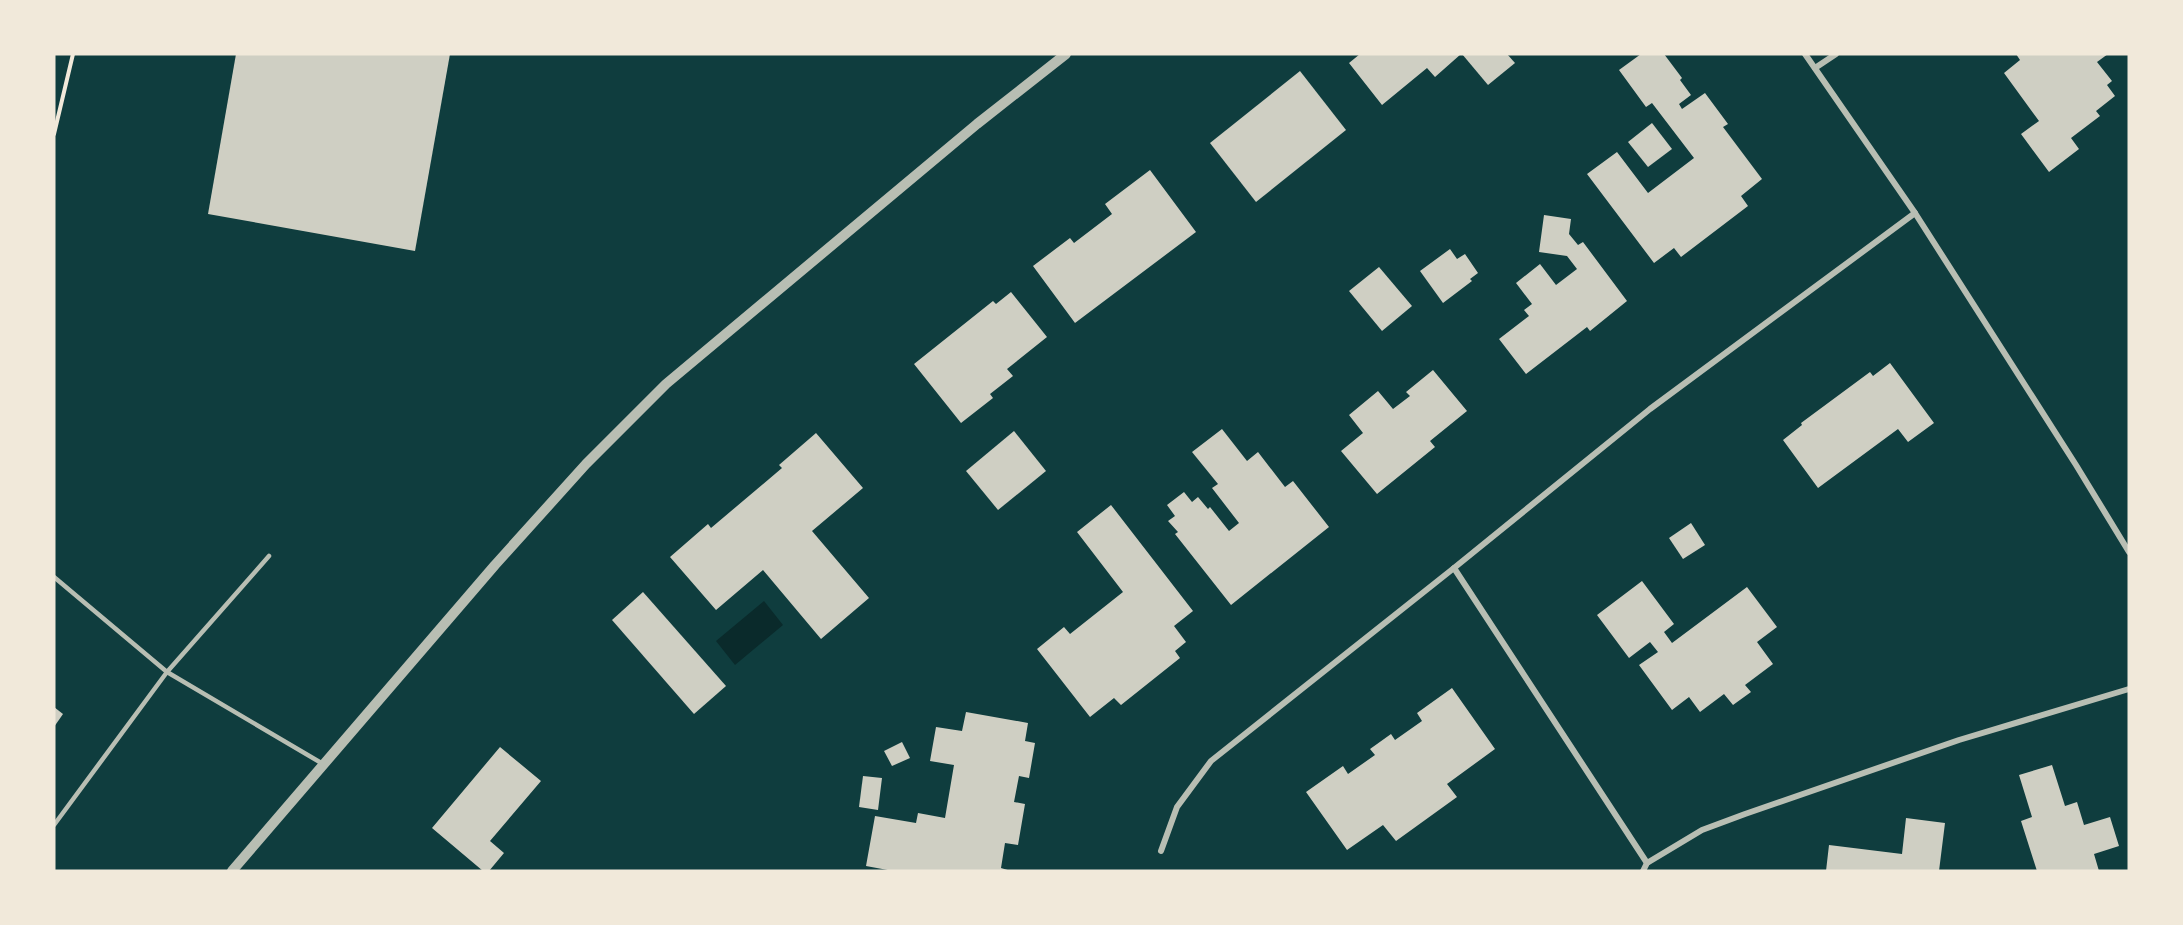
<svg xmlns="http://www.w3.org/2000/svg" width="2183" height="925" font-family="Cabin,sans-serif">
<rect width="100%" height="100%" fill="#0f3d3e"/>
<polygon fill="#0a2a2b" points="764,601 783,625 735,665 716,641"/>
<g fill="#cfcfc3">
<polygon points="236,54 450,54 415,251 208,214"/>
<polygon points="1360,54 1461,54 1435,77 1427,68 1382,105 1349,63"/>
<polygon points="1462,54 1507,54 1515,63 1488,85"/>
<polygon points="1641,54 1664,54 1682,78 1680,80 1691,95 1679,104 1682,109 1705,93 1728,124 1723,127 1762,179 1741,196 1748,206 1681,257 1674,248 1654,263 1587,174 1617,152 1648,193 1694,158 1652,103 1646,107 1619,70"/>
<polygon points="2016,54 2108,54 2097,62 2112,81 2107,85 2115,96 2096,111 2100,116 2071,138 2079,149 2049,172 2021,134 2039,121 2004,73 2020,60"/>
<polygon points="1300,71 1346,130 1256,202 1210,143"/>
<polygon points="1652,123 1672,149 1648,167 1628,142"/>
<polygon points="1150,170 1196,232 1075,323 1033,266 1070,238 1074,243 1112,214 1105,204"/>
<polygon points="1544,215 1571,219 1569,234 1578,245 1583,242 1627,301 1590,331 1587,327 1526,374 1499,339 1529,316 1524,310 1532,304 1516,283 1540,264 1556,285 1577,269 1567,256 1539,252"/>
<polygon points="1450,249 1457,259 1465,254 1478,273 1470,279 1472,281 1443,303 1420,271"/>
<polygon points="1379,267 1412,306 1382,331 1349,291"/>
<polygon points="1011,292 1047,337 1007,369 1013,376 990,394 993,398 961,423 914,364 993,301 996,304"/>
<polygon points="1890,363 1934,423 1908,442 1898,429 1818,488 1783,440 1802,425 1801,423 1870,372 1873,376"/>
<polygon points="1433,370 1467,411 1430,441 1435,447 1377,494 1341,451 1363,433 1349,415 1378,391 1393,409 1410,396 1406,392"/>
<polygon points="1222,429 1247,461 1258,452 1285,487 1293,481 1329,527 1231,605 1175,534 1178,532 1168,521 1175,516 1167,505 1184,492 1192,502 1198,497 1208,509 1210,507 1229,531 1239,523 1212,488 1218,484 1192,452"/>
<polygon points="1014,431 1046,471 998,510 966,471"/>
<polygon points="816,433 863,488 812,531 869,598 821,639 763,570 716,610 670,557 708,524 711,528 782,468 779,465"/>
<polygon points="1111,505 1193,611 1174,626 1186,642 1175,651 1180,658 1121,705 1114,698 1090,717 1037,649 1064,627 1070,634 1123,592 1077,532"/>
<polygon points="1691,523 1705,545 1683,559 1669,538"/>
<polygon points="1642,581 1674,624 1664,632 1672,643 1747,587 1777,627 1757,642 1773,664 1745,685 1751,692 1733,705 1724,694 1700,712 1689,697 1672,710 1639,665 1658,652 1650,642 1629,658 1597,615"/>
<polygon points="643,592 726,686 694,714 612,620"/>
<polygon points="1452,688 1495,749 1447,784 1457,797 1396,841 1383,825 1347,850 1306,792 1343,766 1348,774 1375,755 1370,749 1391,734 1395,740 1422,721 1417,713"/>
<polygon points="54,707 63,714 54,727"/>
<polygon points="966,712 1028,723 1025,741 1035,743 1029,778 1019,776 1014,802 1025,804 1018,845 1005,843 1001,868 1011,871 893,871 866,866 875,816 916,823 918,813 945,818 954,765 930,761 936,727 962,731"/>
<polygon points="902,742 910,758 892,766 884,751"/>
<polygon points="500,747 541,781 490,841 504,853 489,871 483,871 432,828"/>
<polygon points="2052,765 2065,806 2077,802 2084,825 2110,817 2119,846 2094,854 2099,871 2037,871 2021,821 2032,817 2019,775"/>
<polygon points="863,776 882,778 878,810 859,807"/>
<polygon points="1906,818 1945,823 1939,871 1826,871 1829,845 1902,854"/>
</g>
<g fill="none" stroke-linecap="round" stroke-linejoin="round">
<polyline stroke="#f1e9da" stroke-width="4" points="54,134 73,54"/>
<g stroke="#b8beb3" stroke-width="4.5">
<polyline points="54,577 167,672 323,764"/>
<polyline points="54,825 167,672 269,556"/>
</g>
<g stroke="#b8beb3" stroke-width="6">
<polyline points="1805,54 1915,213 2076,465 2129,552"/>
<polyline points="1815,68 1836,54"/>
<polyline points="1454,568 1647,863"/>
<polyline points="1161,851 1177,807 1211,761 1454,568 1650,409 1915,213"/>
<polyline points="1643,871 1647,863 1702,830 1745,814 1959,740 2129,689"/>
</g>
<polyline stroke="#b8beb3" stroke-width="10" points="232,871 495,565 586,464 666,384 977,124 1066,54"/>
</g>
<rect width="2183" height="925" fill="none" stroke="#f1e9da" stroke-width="111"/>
</svg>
